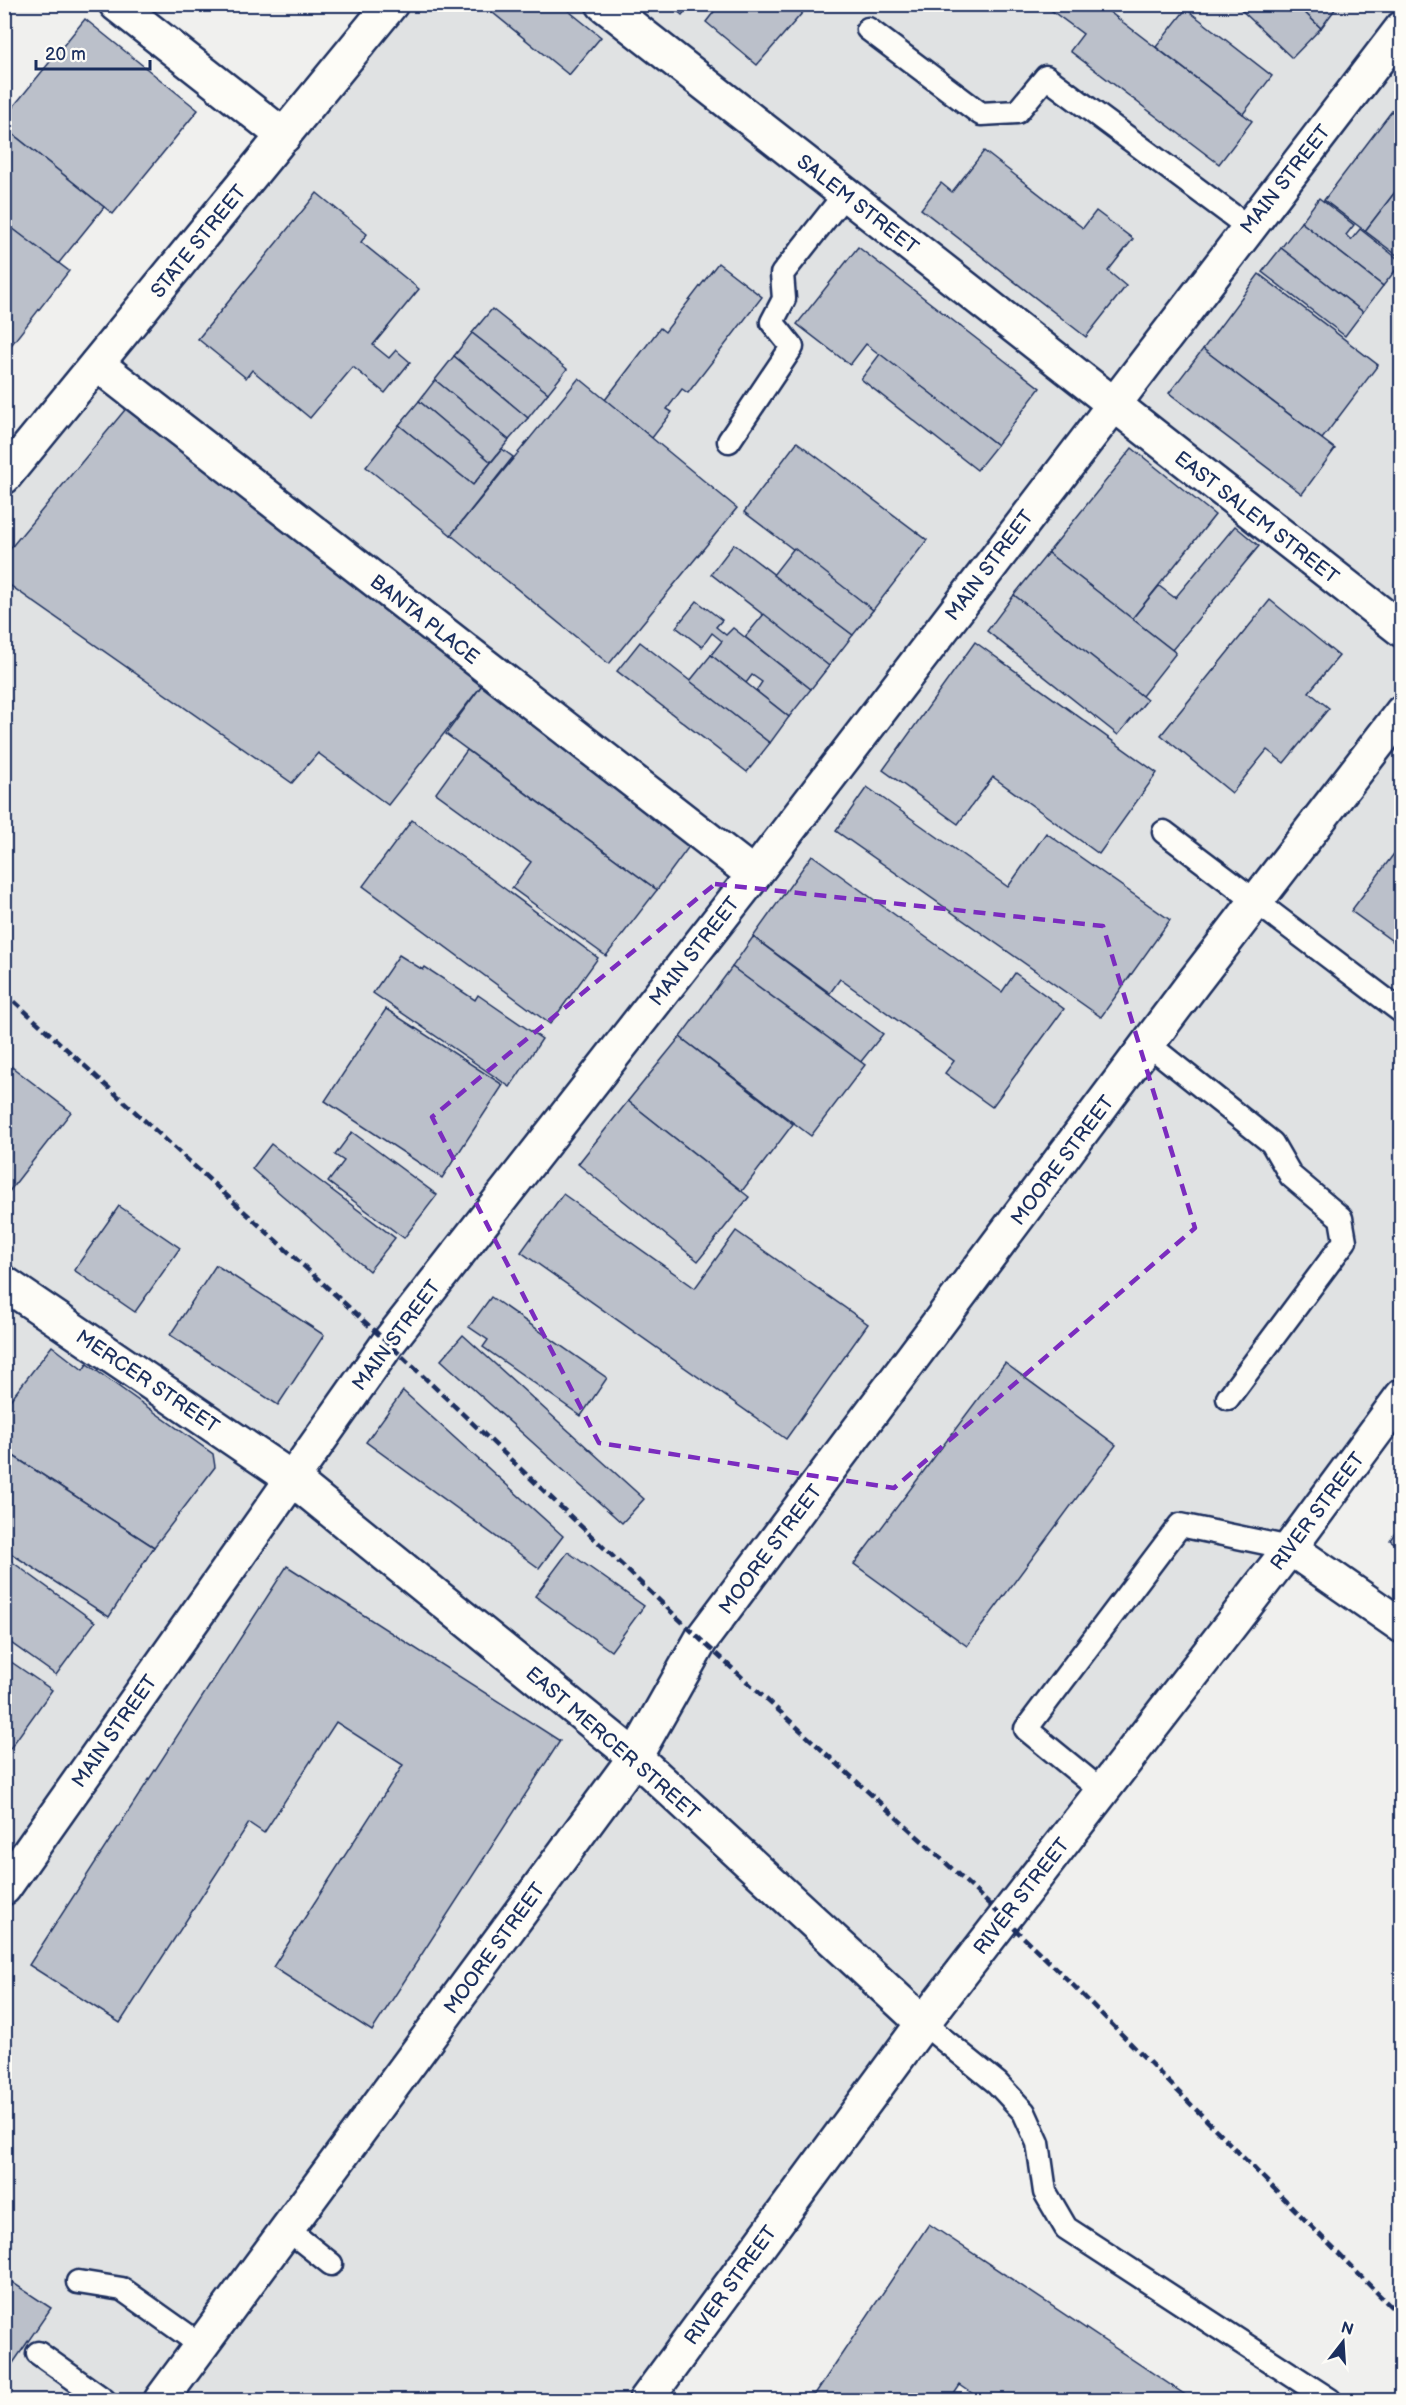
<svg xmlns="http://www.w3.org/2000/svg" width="1406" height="2405" font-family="'Balsamiq Sans',sans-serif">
<rect width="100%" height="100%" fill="#f0f0ee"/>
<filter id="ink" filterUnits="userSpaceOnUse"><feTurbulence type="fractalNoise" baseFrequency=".0167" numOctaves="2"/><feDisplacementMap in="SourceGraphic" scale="12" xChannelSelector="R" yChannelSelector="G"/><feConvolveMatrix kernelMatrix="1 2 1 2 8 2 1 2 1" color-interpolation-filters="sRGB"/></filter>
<g filter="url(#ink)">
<polygon fill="#e0e2e3" points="391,5 1401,5 1401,1396 646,2400 5,2400 5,477"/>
<g fill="#bbc0ca" stroke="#1b2f5e" stroke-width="1.5">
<polygon points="482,4 560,4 601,37 569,75"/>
<polygon points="669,4 691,4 682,15"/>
<polygon points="720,4 773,4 776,7 778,4 794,4 803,12 757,65 706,22"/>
<polygon points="1050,4 1099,4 1252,121 1219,164 1070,51 1083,34 1048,8"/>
<polygon points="1235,4 1296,4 1321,28 1292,58"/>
<polygon points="1296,4 1339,4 1321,28"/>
<polygon points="1186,9 1272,76 1243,114 1156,47"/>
<polygon points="85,19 198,110 113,214 4,127 4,118"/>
<polygon points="1398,103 1402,105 1402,183 1365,231 1324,200"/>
<polygon points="5,128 104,207 58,264 4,222"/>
<polygon points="984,151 1083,228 1096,211 1133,239 1108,271 1126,286 1086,337 921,209 941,183 952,192"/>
<polygon points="1402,183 1402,259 1365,231"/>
<polygon points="317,193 367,234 361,242 419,289 373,345 389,358 396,350 410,362 385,393 353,367 310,418 252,370 246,378 198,339"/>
<polygon points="1319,198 1354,225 1346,235 1351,240 1360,229 1402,262 1383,286 1301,222"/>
<polygon points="4,222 69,271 9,348 4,344"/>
<polygon points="1301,222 1383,286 1363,312 1281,248"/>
<polygon points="858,247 1040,388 997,445 866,344 850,365 797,324"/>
<polygon points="1281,248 1363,312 1345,336 1262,272"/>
<polygon points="718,263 762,297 688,393 682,389 667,409 672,412 652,438 605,400 660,328 665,332"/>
<polygon points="1259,274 1378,365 1322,439 1203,349"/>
<polygon points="492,309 567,369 548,393 472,333"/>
<polygon points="472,333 548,393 528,418 454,356"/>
<polygon points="1203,349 1335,449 1302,494 1169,393"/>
<polygon points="880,354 997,445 977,470 861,379"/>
<polygon points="454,356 528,418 509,440 435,380"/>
<polygon points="579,378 737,508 609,664 451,535"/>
<polygon points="435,380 509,440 491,462 419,401"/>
<polygon points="419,401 491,462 473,485 399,425"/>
<polygon points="129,405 482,685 388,805 318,753 292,783 4,581 4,556"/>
<polygon points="399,425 473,485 502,449 513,457 451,535 366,467"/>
<polygon points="797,442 927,540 873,610 744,512"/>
<polygon points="1132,448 1215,515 1132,619 1048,553"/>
<polygon points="1235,526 1259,546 1172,650 1132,619 1159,586 1175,598"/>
<polygon points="734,544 853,635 829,666 711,574"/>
<polygon points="794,548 873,610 853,635 773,575"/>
<polygon points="1048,553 1176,653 1142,696 1014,595"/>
<polygon points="1014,595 1147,700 1118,735 987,631"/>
<polygon points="1270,600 1339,656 1309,692 1329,708 1284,763 1267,750 1232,793 1161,735"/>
<polygon points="697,601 722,620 716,627 726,635 733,628 811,689 789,717 756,691 762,682 752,675 746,683 711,655 722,641 712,633 702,647 676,627"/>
<polygon points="764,614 829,666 811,689 745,637"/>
<polygon points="640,642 770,743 747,772 617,671"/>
<polygon points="975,642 1157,773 1099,854 993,777 958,824 883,770"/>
<polygon points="711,655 789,717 770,743 690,681"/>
<polygon points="482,685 693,841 657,890 446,734"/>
<polygon points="467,750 657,890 606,956 512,888 531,862 436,793"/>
<polygon points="867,787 1008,887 1046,833 1170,920 1101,1017 836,831"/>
<polygon points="412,820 598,958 550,1024 363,886"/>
<polygon points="1402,843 1402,948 1351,911"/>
<polygon points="812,855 1002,992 1015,973 1064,1009 992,1107 945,1073 954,1061 840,979 830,993 753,937"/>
<polygon points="753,937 883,1034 859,1064 732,967"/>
<polygon points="399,955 423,970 425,967 475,1000 478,995 542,1039 510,1087 373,993"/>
<polygon points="732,967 865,1065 811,1136 680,1037"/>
<polygon points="386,1009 503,1085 442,1178 325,1101"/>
<polygon points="680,1037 793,1124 742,1191 628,1101"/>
<polygon points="4,1061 71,1112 4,1198"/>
<polygon points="628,1101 749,1197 698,1261 578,1164"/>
<polygon points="352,1132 437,1195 404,1238 328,1182 344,1161 335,1155"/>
<polygon points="271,1144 395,1238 369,1271 252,1169"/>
<polygon points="563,1194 695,1288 736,1231 868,1324 786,1439 521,1252"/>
<polygon points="119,1206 180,1248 135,1312 74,1270"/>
<polygon points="216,1265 324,1335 278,1405 170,1335"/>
<polygon points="491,1297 607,1378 581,1416 483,1347 488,1340 469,1327"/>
<polygon points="463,1335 644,1499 622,1523 441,1360"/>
<polygon points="52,1346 83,1370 87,1364 213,1454 215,1467 154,1547 4,1450 4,1408"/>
<polygon points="1005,1363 1116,1445 967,1646 854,1564"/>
<polygon points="403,1391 563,1536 539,1568 366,1442"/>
<polygon points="4,1450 154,1547 109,1617 4,1549"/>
<polygon points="1402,1523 1402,1548 1390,1540"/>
<polygon points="568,1552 644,1606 611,1651 535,1596"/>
<polygon points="4,1556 95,1622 56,1675 4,1638"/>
<polygon points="287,1566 560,1741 372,2031 273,1967 403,1765 336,1722 264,1833 249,1823 120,2023 29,1965"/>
<polygon points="4,1657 52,1690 4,1757"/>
<polygon points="929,2224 1193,2400 982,2400 960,2385 950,2400 811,2400"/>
<polygon points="4,2277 51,2308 9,2369 4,2366"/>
</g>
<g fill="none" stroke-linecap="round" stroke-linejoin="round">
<g stroke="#1b2f5e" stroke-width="27">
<g id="service">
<polyline points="868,29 981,114 1017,112 1046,77 1248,227"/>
<polyline points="729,441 792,347 772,322 784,299 782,274 845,194"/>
<polyline points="1164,832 1402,1012"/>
<polyline points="1148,1044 1272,1143 1291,1176 1341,1218 1345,1241 1228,1398"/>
<polyline points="1103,1792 1026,1729 1180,1525 1290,1548"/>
<polyline points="923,2023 997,2083 1024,2112 1038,2143 1045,2192 1066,2228 1330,2400"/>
<polyline points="287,2229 331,2264"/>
<polyline points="78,2282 122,2289 201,2345"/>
<polyline points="38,2353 104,2400"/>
</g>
</g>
<g stroke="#1b2f5e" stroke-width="38">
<g id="minor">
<polyline points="603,4 1402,630"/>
<polyline points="97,364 754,875"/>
<polyline points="4,1283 291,1478 635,1757 923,2023"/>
<polyline points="161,2400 635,1757 701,1640 1194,982 1402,712"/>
</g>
</g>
<g stroke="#1b2f5e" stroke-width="38">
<g id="tertiary">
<polyline points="116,4 284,136"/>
<polyline points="4,477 391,4"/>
<polyline points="4,1888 388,1343 754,875 1402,28"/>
</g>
</g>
<g stroke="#1b2f5e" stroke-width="38">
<polyline id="secondary" points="1290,1548 1402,1626"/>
</g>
<g stroke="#1b2f5e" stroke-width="38">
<polyline id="primary" points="646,2400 923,2023 1290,1548 1402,1396"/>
</g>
<use href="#service" stroke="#fdfcf7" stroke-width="22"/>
<use href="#minor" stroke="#fdfcf7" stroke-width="33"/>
<use href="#tertiary" stroke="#fdfcf7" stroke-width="33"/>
<use href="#secondary" stroke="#fdfcf7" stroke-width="33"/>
<use href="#primary" stroke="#fdfcf7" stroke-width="33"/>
<polyline stroke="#1b2f5e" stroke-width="4.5" stroke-dasharray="9 4.5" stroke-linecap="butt" points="4,992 388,1343 701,1640 942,1859 1069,1981 1402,2318"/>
</g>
</g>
<path fill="none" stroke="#7b2cbf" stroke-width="4.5" stroke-dasharray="12 8" stroke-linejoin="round" d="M715,884L1103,926L1195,1228L894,1488L599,1443L432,1117Z"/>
<g text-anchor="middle" stroke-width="6" stroke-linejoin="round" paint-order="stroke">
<g font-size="20" fill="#1b2f5e" stroke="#fdfcf7">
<text transform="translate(1285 179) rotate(-52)" y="7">MAIN STREET</text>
<text transform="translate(858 204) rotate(38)" y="7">SALEM STREET</text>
<text transform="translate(198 241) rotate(-51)" y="7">STATE STREET</text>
<text transform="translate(1257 517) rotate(38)" y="7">EAST SALEM STREET</text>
<text transform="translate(989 565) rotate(-53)" y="7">MAIN STREET</text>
<text transform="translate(425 619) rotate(38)" y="7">BANTA PLACE</text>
<text transform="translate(694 951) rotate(-52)" y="7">MAIN STREET</text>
<text transform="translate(1062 1160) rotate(-53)" y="7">MOORE STREET</text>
<text transform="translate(396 1335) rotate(-53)" y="7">MAIN STREET</text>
<text transform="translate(148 1381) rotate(34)" y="7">MERCER STREET</text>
<text transform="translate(1317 1511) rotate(-53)" y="7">RIVER STREET</text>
<text transform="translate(770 1549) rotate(-53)" y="7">MOORE STREET</text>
<text transform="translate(114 1731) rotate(-55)" y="7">MAIN STREET</text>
<text transform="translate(613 1743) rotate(41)" y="7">EAST MERCER STREET</text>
<text transform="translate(1021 1896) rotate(-52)" y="7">RIVER STREET</text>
<text transform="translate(494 1948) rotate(-54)" y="7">MOORE STREET</text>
<text transform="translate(730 2285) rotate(-54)" y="7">RIVER STREET</text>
</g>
</g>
<rect width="1406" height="2405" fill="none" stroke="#fdfcf7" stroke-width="24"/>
<rect x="12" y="12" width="1382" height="2381" fill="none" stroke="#1b2f5e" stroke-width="2" filter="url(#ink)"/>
<g transform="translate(1343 2342) rotate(17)" stroke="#fdfcf7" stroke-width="4.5" paint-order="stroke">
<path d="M0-4.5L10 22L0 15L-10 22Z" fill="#1b2f5e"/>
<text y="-9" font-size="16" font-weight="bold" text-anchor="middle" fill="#1b2f5e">N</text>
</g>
<path d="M36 60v9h114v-9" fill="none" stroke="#1b2f5e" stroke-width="3"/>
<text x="45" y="60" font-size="18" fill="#1b2f5e" stroke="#fdfcf7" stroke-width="4.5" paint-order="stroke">20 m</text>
</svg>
